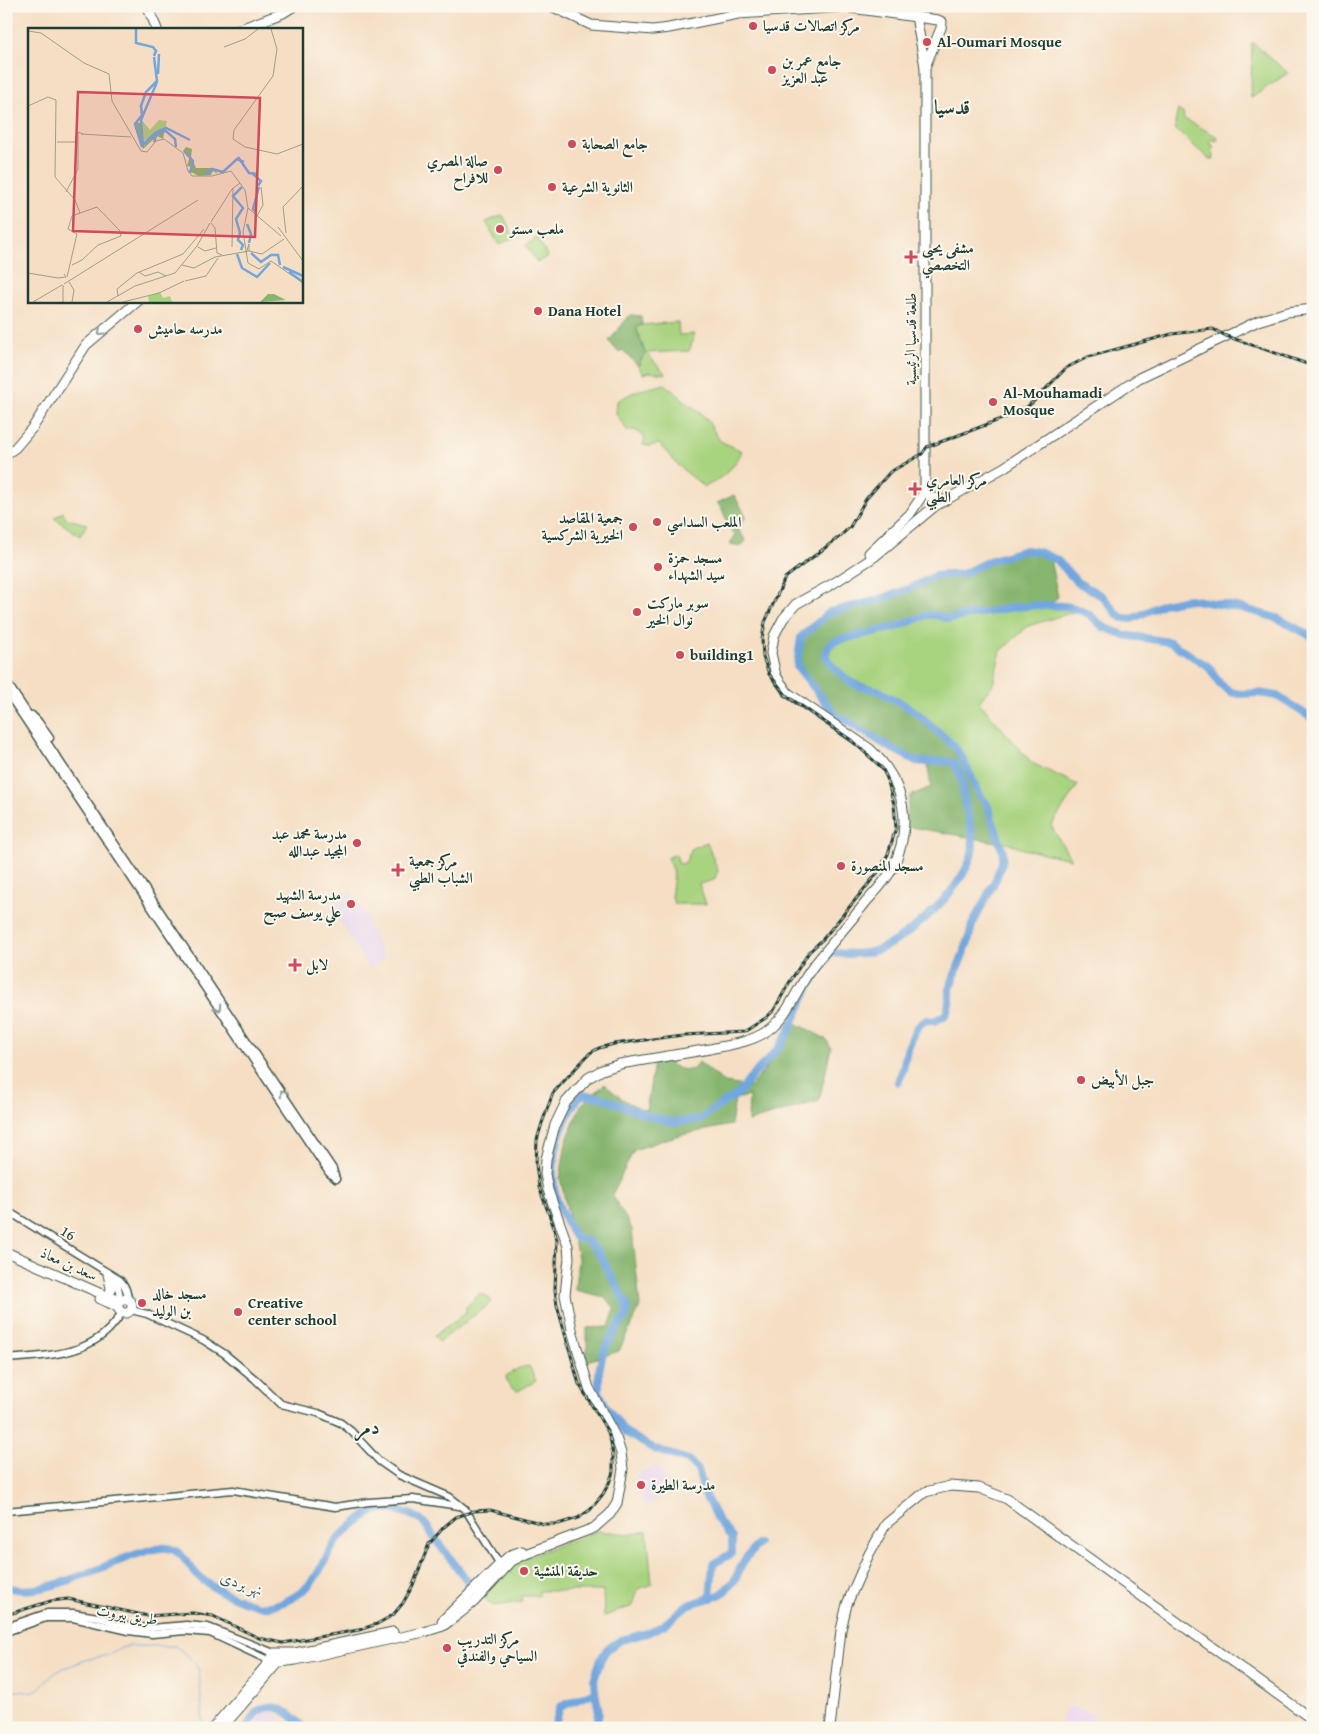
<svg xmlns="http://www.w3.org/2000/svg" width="1319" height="1734" font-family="'Gentium Book Plus',Amiri,serif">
<rect width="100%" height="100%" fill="#fbf7ec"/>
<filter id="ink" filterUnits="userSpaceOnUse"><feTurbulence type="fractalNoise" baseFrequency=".02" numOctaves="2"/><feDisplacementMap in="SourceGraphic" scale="10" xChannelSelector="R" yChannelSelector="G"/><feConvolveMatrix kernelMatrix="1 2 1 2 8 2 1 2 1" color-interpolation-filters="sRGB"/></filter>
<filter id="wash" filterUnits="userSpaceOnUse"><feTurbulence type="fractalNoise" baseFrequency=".0096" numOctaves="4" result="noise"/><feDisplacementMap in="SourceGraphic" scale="20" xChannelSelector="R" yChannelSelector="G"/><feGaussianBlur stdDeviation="1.12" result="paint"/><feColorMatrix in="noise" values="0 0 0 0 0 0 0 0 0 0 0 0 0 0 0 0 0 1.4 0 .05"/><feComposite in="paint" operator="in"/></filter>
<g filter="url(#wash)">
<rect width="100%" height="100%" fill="#f5dec3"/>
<g fill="#e7d2ef">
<polygon points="351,891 370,923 368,925 385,959 368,968 331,906"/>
<polygon points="658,1465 671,1491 645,1506 634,1482 637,1474"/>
<polygon points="1066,1706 1094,1714 1091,1728 1060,1728"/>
<polygon points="273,1711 287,1728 253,1728 259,1715"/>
</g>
<g fill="#a8d37f" stroke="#64885a">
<polygon points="1252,42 1288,73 1251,98"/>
<polygon points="1178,110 1184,114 1183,118 1218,137 1217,141 1211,139 1210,144 1213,145 1214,159 1209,159 1176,130 1175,123"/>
<polygon points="503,215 514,237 499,245 486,222"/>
<polygon points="537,238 548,257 537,262 526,245"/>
<polygon points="678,322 679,335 695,334 689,351 646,353 666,374 649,372 643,374 638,366 645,352 636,327 642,325"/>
<path d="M665,384L706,418L720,441L742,451C734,469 722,478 705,487L681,468L659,444L649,446L643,445L645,438L635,430L628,431L616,414L617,401L636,391Z"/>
<polygon points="63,512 67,519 87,524 80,536 54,518"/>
<polygon points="1051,606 1080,610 1028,626 1001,651 993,684 979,702 1032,763 1078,785 1051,826 1071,859 1023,849 999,840 987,804 980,796 958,752 942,735 907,707 871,688 858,686 849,681 830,663 825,654 828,646 834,641 896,627 930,615 945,619 997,611"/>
<path d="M707,842L718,871L714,880L699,884L706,904H675C668,893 675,885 673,873C672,868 669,863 667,858L676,854L679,864L685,863L692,848Z"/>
<polygon points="480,1293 488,1297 492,1302 439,1342 434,1336 466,1312 466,1307"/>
<path d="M529,1366L536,1381L518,1391C509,1388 507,1385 506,1376L519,1368Z"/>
<polygon points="597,1531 632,1534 647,1531 652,1584 638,1589 633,1606 604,1616 603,1591 539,1591 539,1596 521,1596 522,1602 493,1606 481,1596 513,1562"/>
</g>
<g fill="#86b56e" stroke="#527951">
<polygon points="630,315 641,316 642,325 636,328 645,353 638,366 623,350 618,352 609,341"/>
<path d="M734,495L746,516L738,529L746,541L741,546L730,544L735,535C725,527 727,512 717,503Z"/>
<polygon points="1033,551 1049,555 1058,597 1048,606 1025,607 971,614 948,619 930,615 872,633 834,641 826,650 827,659 849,681 884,694 923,719 958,752 980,796 991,809 1002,843 905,826 910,796 931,787 927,762 916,760 837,717 797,666 801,637 830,612 879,600 909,589 935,576 962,574 1015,552"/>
<path d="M794,1022L826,1039L831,1048L819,1101L748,1122L749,1096L735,1099L731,1125L676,1136L634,1150L612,1195L632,1229L640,1306L619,1351L587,1361V1328L609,1327L615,1308L604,1297L575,1290L578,1258L560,1178L566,1142L581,1105L605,1084C617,1096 629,1105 646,1110L654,1063L666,1061L679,1069L692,1070L699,1062L725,1083L750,1087C767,1067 785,1047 794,1022Z"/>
</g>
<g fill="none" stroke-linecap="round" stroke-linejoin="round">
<polyline stroke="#71a6de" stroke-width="1" points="6,1684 16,1691 31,1692 38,1689 55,1673 64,1668 89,1659 109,1655 121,1648 128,1646 175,1646 187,1655 196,1665 199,1671 203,1728"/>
<g stroke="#71a6de" stroke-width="8">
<path d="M898,1082L903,1069L907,1050L916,1029L923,1022L927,1020L934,1021L944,1016L947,1012L950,998V987L968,942L972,925L995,881L1002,863L1003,852L987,804L980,796L962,757L954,746L917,713L901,703L877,690L858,686L849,681L834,668L826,657C825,649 830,643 838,640L896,627L926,615H936L948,619L1015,607L1040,605L1064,606L1075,608L1089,614L1103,627L1124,635L1170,642L1209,667L1220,684L1231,692L1239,694L1259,693L1277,696L1313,719"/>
<path d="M6,1586C42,1604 120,1553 161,1548C181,1546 187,1565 198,1576C211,1588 253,1609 270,1606C287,1603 304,1593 314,1579C322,1568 327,1554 335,1543C343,1532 370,1509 384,1509C397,1509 413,1514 423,1522C428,1527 432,1535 436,1540C448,1556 461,1572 473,1588"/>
<path d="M710,1598L713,1564L732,1553V1538L717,1519L705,1495L698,1470L688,1460L654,1449L625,1432L606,1407L599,1392V1371L603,1353L614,1332L627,1315V1305L600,1255L588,1241L575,1237C570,1227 563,1217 559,1206C545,1173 558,1123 580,1096L588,1095L603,1098L652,1117L673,1122L698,1120L739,1093L754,1074L777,1050L788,1033L809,986L831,953C846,954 863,955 877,950C910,938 965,887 972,852C975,840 968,816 965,803C963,789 962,775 954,763L947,761L927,762L916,761L889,747L842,718L837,717L797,666L801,637L830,612L875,601L909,589L935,576L962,574L989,561L1025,550L1039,552L1057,560L1077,582L1102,596L1118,615L1123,618L1132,619L1163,604L1189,599L1241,608L1277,618L1313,637"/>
<path d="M247,1728C250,1723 253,1714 258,1711C277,1699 292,1716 304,1728"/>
<polyline points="355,1728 370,1728"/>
<polyline points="554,1728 560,1707 595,1692"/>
<polyline points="596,1728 599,1712 595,1692 594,1680 601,1659 607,1649 621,1640 647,1633 664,1625 687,1605 717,1596 723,1593 734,1581 745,1559 758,1544"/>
</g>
</g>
</g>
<g filter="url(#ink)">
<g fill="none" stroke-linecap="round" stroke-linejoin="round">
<g stroke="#3f5549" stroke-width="9">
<g id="minor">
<polyline points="6,681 333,1169 336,1179"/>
<polyline points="6,691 329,1173 336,1179"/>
<polyline points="32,715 38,721 50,738"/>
<path d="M6,1210L120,1280C126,1286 128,1292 128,1301"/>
<polyline points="116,1278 121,1301"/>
<polyline points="131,1310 147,1314 203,1340 225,1354 255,1379 281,1404 318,1413 341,1423 351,1431 379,1461 399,1475 450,1497 465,1509 501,1566"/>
<path d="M6,1359C51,1355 97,1356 122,1312"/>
<polyline points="6,1511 233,1490 335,1507 369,1502 413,1499 459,1506"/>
<polyline points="6,1627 47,1613 73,1613 98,1617 129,1626 151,1628 186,1625 208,1627 274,1653"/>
<polyline points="6,1632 46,1618 73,1618 129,1631 152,1634 185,1631 210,1633 270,1661"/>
</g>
</g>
<g stroke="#3f5549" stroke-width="11">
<g id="major">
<polyline points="147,6 157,29"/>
<polyline points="551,6 591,25 653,30 669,28 738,14 844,7 938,20 942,22 941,28 925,67"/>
<polyline points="240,29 283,13 294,6"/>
<polyline points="6,454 15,448 33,427 86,345 138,301"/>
<polyline points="925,491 931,497 943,500"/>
<polyline points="869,553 910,514 925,491 925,67 916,16"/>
<polyline points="6,1252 104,1295 121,1301"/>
<polyline points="108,1274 111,1288 109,1297"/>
<polyline points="100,1299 118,1307"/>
<circle cx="125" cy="1306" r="7"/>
<polyline points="442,1621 500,1564 510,1555 522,1551"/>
<path d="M270,1661L280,1662L296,1660L424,1632L443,1626L459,1614L474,1602L512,1561L528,1553L594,1528L610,1514L617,1503L623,1469L621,1453L616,1438L589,1388L573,1334L565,1295L569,1258L568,1246L548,1190L545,1174L546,1159L555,1125L566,1102L588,1078L602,1070L620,1064C650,1059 680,1054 710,1049C728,1045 747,1043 764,1033C791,1015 796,987 815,964C832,943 849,923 866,902C875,892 886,881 892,869C914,826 905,782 870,749L788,693L776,676L771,653L774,636L783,619L796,604L834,583L874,557L935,506L1003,468L1139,378L1258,321L1287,312L1313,309"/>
<polyline points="213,1728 270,1661 274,1653 295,1653 393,1632"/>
<polyline points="222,1728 281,1660"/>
<polyline points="830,1728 841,1630 847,1604 869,1554 886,1524 925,1492 950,1486 979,1488 1007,1499 1313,1720"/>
</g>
</g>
<use href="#minor" stroke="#fff" stroke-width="6"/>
<use href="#major" stroke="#fff" stroke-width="9"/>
<g stroke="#1f3d34" stroke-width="3">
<polyline id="rail" points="6,1615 51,1601 68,1599 148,1616 193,1613 213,1616 259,1638 283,1643 359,1630 377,1624 393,1615 403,1603 413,1585 429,1544 444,1527 456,1517 474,1511 490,1510 544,1524 558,1524 578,1518 590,1510 603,1494 609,1483 613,1472 613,1456 611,1442 608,1432 579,1384 557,1305 555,1290 557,1240 553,1225 539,1187 536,1164 537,1140 542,1123 553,1093 575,1069 590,1053 599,1048 614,1044 683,1035 744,1032 767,1017 774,1010 789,983 809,952 823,939 879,871 888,854 896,828 894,804 887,778 882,768 851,740 787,696 769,674 763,657 762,639 765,622 785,578 838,538 850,527 866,499 890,472 922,454 927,447 1007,417 1027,407 1034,401 1066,368 1088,357 1172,334 1213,329 1226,336 1313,366"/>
</g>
<use href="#rail" stroke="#fbf7ec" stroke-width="1" stroke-dasharray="4" stroke-linecap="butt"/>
</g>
<defs><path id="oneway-chevron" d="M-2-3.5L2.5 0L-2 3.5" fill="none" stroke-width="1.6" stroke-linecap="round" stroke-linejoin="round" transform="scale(1.25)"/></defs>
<g stroke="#8f9e9a">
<use href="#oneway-chevron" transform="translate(101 332) rotate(138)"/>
<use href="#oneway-chevron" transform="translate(218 1008) rotate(56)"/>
<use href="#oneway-chevron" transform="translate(283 1093) rotate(-124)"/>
</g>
</g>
<g fill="#d1495b" stroke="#fbf7ec" stroke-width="2">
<circle cx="753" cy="26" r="5"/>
<circle cx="927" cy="42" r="5"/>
<circle cx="772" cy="70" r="5"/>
<circle cx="572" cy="144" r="5"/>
<circle cx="498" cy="170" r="5"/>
<circle cx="552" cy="187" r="5"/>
<circle cx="500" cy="229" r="5"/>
<path d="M908.5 249.5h5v5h5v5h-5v5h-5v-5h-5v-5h5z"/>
<circle cx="538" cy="311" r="5"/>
<circle cx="138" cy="329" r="5"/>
<circle cx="993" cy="402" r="5"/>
<path d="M912.5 481.5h5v5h5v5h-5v5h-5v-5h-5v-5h5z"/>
<circle cx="657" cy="522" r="5"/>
<circle cx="633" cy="527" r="5"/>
<circle cx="658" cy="567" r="5"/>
<circle cx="637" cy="612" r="5"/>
<circle cx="680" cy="655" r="5"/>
<circle cx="357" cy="843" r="5"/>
<circle cx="841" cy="866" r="5"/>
<path d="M395.5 862.5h5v5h5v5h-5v5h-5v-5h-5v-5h5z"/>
<circle cx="351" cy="904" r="5"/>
<path d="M292.5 957.5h5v5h5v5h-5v5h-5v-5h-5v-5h5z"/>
<circle cx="1081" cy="1080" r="5"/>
<circle cx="142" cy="1303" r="5"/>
<circle cx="238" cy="1312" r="5"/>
<circle cx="641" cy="1485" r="5"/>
<circle cx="524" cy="1571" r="5"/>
<circle cx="447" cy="1648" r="5"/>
</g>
<g text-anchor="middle" stroke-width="4" stroke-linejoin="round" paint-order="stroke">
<g font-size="15" font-weight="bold" fill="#1f3d34" stroke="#fbf7ec" text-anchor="start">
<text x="763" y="31">مركز اتصالات قدسيا</text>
<text x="937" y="47">Al-Oumari Mosque</text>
<text x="782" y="66">جامع عمر بن<tspan x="782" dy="17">عبد العزيز</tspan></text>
<text x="582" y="149">جامع الصحابة</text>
<text x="488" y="166" text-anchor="end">صالة المصري<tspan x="488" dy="17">للافراح</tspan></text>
<text x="562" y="192">الثانوية الشرعية</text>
<text x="510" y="234">ملعب مستو</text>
<text x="922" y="253">مشفى يحيى<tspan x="922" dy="17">التخصصي</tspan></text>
<text x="548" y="316">Dana Hotel</text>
<text x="148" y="334">مدرسه حاميش</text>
<text x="1003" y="398">Al-Mouhamadi<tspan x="1003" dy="17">Mosque</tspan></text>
<text x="926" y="485">مركز العامري<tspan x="926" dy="17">الطبي</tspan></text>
<text x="623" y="523" text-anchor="end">جمعية المقاصد<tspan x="623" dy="17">الخيرية الشركسية</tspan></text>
<text x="667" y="527">الملعب السداسي</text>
<text x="668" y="563">مسجد حمزة<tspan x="668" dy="17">سيد الشهداء</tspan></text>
<text x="647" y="608">سوبر ماركت<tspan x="647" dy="17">نوال الخير</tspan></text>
<text x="690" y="660">building1</text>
<text x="347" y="839" text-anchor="end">مدرسة محمد عبد<tspan x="347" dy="17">المجيد عبدالله</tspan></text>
<text x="409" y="866">مركز جمعية<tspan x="409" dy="17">الشباب الطبي</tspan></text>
<text x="851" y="871">مسجد المنصورة</text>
<text x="341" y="900" text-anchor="end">مدرسة الشهيد<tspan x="341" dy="17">علي يوسف صبح</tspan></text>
<text x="306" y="970">لابل</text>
<text x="1091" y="1085">جبل الأبيض</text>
<text x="152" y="1299">مسجد خالد<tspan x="152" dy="17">بن الوليد</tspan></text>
<text x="248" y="1308">Creative<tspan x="248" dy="17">center school</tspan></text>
<text x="651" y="1490">مدرسة الطيرة</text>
<text x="534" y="1576">حديقة المنشية</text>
<text x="457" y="1644">مركز التدريب<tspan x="457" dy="17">السياحي والفندقي</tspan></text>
</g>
<g font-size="15" fill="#1f3d34" stroke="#fbf7ec">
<text transform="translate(911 339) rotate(-90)" y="5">طلعة قدسيا الرئيسية</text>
<text transform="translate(68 1233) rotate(32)" y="5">16</text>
<text transform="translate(69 1264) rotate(24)" y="5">سعد بن معاذ</text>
<text transform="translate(127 1615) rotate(9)" y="5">طريق بيروت</text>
</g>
<g font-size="16" font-style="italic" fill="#385c67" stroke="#fbf7ec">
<text transform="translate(242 1583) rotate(20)" y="6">نهر بردى</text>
</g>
<g font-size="20" font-weight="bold" fill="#1f3d34" stroke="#fbf7ec">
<text x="952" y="114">قدسيا</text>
<text x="367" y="1434">دمر</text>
</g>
</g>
<g transform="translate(28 28)">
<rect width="275" height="275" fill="#f5dec3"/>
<path d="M113,91L122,102L131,92L139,93L137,101L127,105L117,118ZM132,264L135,270L142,268L144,274H121L120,268Z" fill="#a8d37f"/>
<path d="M107,94L113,95L116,118L128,105L137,100L135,111L129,108L115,121ZM158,119L164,121L163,129L168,140H185L190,146L185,143L183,147L171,148L161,143L164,139L159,138L162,128L155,123ZM240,266H246L258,272L232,274Z" fill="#86b56e"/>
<path fill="none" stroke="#71a6de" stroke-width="2.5" d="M108,1V15L125,19L128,23L126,28M130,46L131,26M129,54L113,92L115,117L127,105L138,100L162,112M126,114L129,105L138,103L147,111L148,119M114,119L107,96L114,87L113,78L118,64L129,53L126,29M156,123L165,133L162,145M210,129L221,145L229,146M225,146L233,153L230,158M177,147L184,141L195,144L209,131L216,134M228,184L225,181L231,159M219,196L223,206L221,215M213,222L215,217L210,212L212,205L208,191L215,180L205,168L214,159M223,225L233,234L243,227H250L252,237M209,226L214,240L229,249L242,235M255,239L275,248M261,244L275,254"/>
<path fill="none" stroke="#9f9e8a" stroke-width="1" d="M243,1L249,21L245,48L206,102L205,111L217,119L249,126L275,116M0,3L13,5L56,35L81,46L84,73L113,123L119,124L128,113L136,111L155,125L160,143L164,148H184L203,143M196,19L217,11L230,1M0,78L20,69L28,72L27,149L47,172L52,185M53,106L103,109M29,114H49M203,143L217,162L220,180L253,208M38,164L50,141V104L55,106M220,180L215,204L220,235L231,241L243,233L275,255M229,188L235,177L233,159M183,194L204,161L212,155M183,195L187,200L189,225L194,227M250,199L275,233M258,205L255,179L275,158M170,219L177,223L188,220M204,219L205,160M218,225L221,216V223M154,237L166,240L187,229L221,223L234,226L256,211M111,244L117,248L130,244L138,248M0,245L30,250L38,249L36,246M39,249L49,206L40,201L44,188L69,179L92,203L93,208L70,217L54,232L44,237M157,253L178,248L190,230M41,254L46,262L44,274M36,256L170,172M35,257V274M90,268L89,261L109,245L155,226L176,201M5,274L34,257M79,274L107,258L147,245L169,218L182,195M95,274L131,265L156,253"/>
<path fill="#d1495b" fill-opacity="0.15" stroke="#d1495b" stroke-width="2.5" d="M50,64L232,70L227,209L45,203Z"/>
<rect width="275" height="275" fill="none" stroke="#1f3d34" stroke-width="2.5"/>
</g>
<rect width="1319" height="1734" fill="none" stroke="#fbf7ec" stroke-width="25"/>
</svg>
